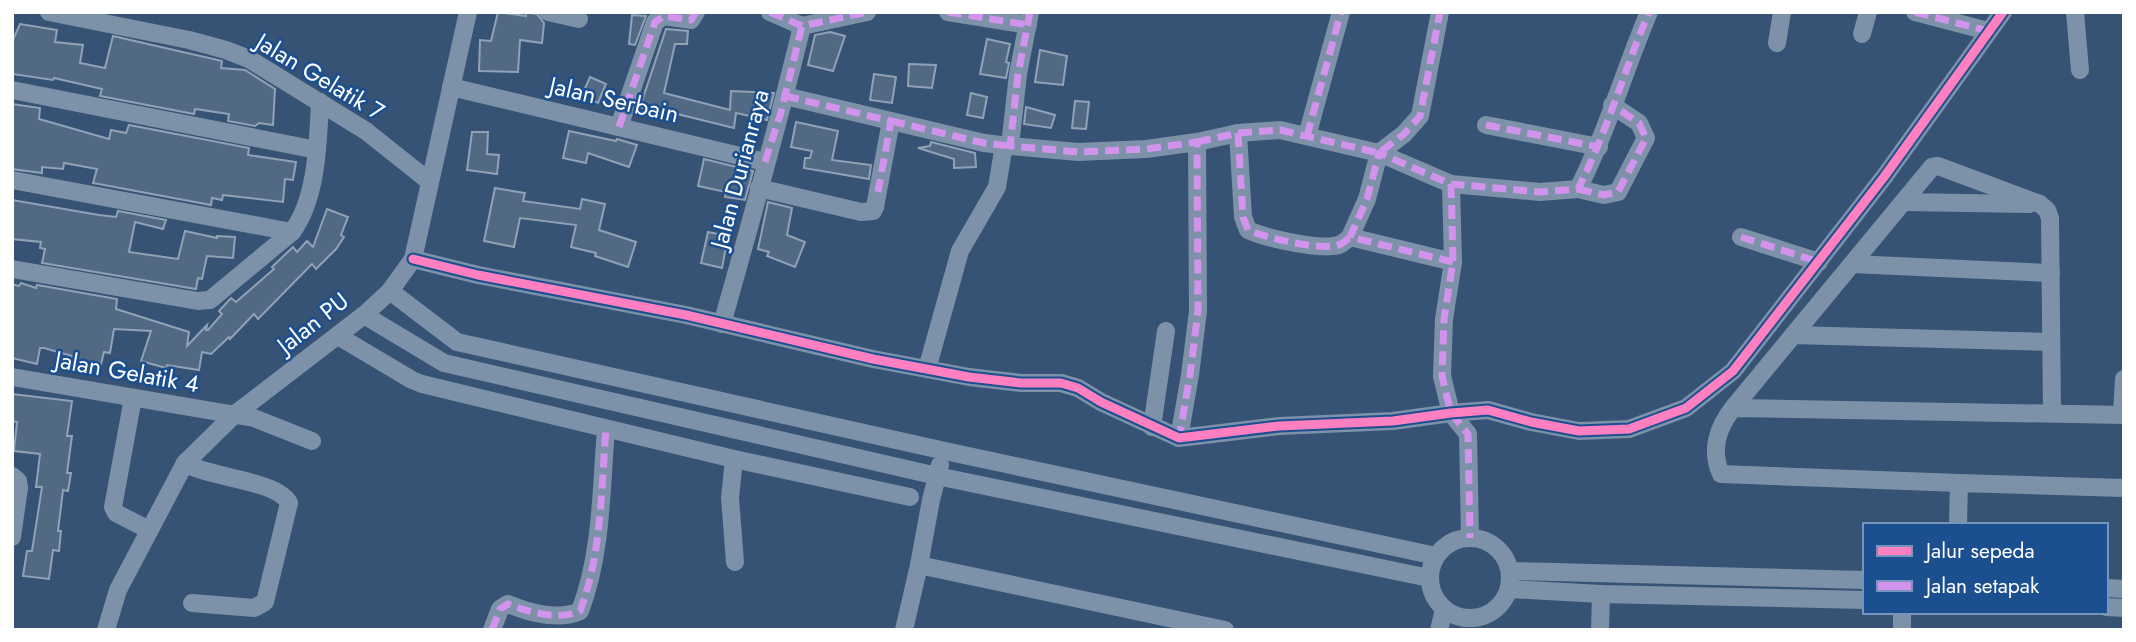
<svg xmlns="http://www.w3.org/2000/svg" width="2136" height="642" font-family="Jost,sans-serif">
<rect width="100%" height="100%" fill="#365274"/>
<g fill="#526984" stroke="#92a2b6" stroke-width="2">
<polygon points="498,12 526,16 526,12 537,14 544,23 542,43 520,40 518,72 479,71 480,40 491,41"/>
<polygon points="632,15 646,16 635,45 629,44"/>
<polygon points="20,24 57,30 55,42 83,45 80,63 105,68 113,36 222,61 221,68 245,70 275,89 273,125 259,123 255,126 228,121 229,114 195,109 194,114 100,96 102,89 54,78 53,80 12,74 12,42"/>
<polygon points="666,29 688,31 687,44 675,44 664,93 730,110 731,91 774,93 767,120 736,113 734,128 673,113 671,117 640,107"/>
<polygon points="830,32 845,36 833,71 808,65 815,35"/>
<polygon points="987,39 1010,44 1006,62 1009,63 1006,78 980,74"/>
<polygon points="1040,50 1067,56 1063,85 1035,82"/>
<polygon points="909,64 936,65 932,88 908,86"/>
<polygon points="874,74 896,77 892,103 870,100"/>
<polygon points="590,77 606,84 598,103 582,95"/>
<polygon points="971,93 987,97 983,118 967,115"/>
<polygon points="1075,101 1089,102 1086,129 1072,128"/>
<polygon points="12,104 40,108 39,119 109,139 111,130 126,133 129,125 249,148 248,155 296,162 293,180 285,179 283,202 223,195 222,200 212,198 211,205 93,183 97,169 64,163 63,169 42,167 42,173 12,169"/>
<polygon points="1026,107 1055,115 1051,128 1024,124"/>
<polygon points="796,122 838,131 832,160 871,165 869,179 804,168 805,158 810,158 812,151 791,147"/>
<polygon points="569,131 616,141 617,139 637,145 629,167 588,153 586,163 563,158"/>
<polygon points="472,132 488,132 487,154 499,155 497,174 467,170"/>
<polygon points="931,142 975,153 976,167 954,168 954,159 918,148 930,146"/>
<polygon points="704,159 753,171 745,200 725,197 726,192 698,186"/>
<polygon points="495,188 525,193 523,201 580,209 582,199 605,204 599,230 636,242 628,267 595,256 596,253 571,247 576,225 520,218 514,247 484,241"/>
<polygon points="12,200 99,215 116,217 118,211 166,220 163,229 135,222 129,252 178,259 185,231 217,238 217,236 235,237 233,258 207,256 202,279 198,278 196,289 42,263 45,249 40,248 41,242 12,239"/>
<polygon points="768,202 792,208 787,235 805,242 795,267 767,256 769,252 758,249"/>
<polygon points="327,209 348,217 341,235 344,237 336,249 316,269 312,264 258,319 254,314 230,339 229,337 211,354 202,352 199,370 167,365 166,368 141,361 151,331 114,329 110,353 104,352 99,372 70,364 72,356 44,348 40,348 37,364 12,358 12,284 19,286 21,283 36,288 37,285 117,299 116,309 189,332 187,346 207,325 206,330 208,330 222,314 219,311 231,298 236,302 274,269 272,267 293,247 297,252 307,241 313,247"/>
<polygon points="708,232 728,236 722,268 701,263"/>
<polygon points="12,394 72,401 67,436 72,436 67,473 71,473 68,491 63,490 58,531 61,531 59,551 53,550 49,579 23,576 27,551 32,551 42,487 36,487 40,454 14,451 17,422 12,421"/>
</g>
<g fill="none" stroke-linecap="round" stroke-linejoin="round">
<g stroke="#7d92a8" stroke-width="18">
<polyline points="49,12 189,40 226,50 249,59 366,131 430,182"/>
<polyline points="548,12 579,19"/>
<polyline points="770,12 802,26 867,12"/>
<polyline points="948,12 1028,25"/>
<polyline points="1030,12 1018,74 1010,146 1078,152 1146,149 1197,142 1198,311 1190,375 1179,438"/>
<polyline points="1915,12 1988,31"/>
<polyline points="2075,12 2080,70"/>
<polyline points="1862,34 1868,12"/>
<polyline points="1777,43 1782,12"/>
<polyline points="451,87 765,162"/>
<polyline points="12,90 317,150"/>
<polyline points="891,121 984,143 1010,146"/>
<polyline points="1486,125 1599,147"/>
<polyline points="619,127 655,22 664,16 691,20 696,12"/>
<path d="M1238,133L1243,217L1248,230C1266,238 1324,252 1341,244C1344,242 1347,240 1350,237"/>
<polyline points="1307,136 1341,12"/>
<polyline points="1197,142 1238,133 1280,130 1379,153 1404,134 1420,116 1440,12"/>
<polyline points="12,180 292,232"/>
<polyline points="1451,184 1453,262 1444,319 1442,376 1451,413 1468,434 1470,538"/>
<polyline points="759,188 861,212 873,211 875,207 891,121 785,96"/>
<polyline points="1578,189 1604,195 1618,192 1646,138 1639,123 1612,105"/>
<polyline points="1903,202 2029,204"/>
<polyline points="1741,237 1819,262"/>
<polyline points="413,259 478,275 686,315 873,359 969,377 1021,383 1061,383 1078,388 1101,402 1179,438 1279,426 1393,421 1451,413 1488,410 1531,422 1579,431 1629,429 1686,408 1733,371 1884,177 2003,12"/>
<path d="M1453,262L1350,237L1367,199L1379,153L1451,184L1540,192L1578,189C1607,132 1624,71 1649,12"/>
<polyline points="1852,264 2051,273"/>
<path d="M12,269L198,301L210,300L292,232C317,199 318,142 320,102"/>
<polyline points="390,291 457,342 945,451 1436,556"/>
<polyline points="364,315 444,363 937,476 1429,578"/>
<path d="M722,324C750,225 778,126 802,26"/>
<polyline points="1793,335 2051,342"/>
<polyline points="338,336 412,380 422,384 734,459 910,497"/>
<polyline points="927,369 960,251 997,187 1004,145"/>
<polyline points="12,377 254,418 312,441"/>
<polyline points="133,398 113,507 116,513 149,530"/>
<polyline points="1733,408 1932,167 1938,166 2040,204 2047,210 2050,218 2052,412"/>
<polyline points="2122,415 2124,379"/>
<polyline points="1152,427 1166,331"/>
<polyline points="734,459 730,498 735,562"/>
<path d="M185,463C209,478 277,480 289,503L265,602L254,608L192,603"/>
<polyline points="12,476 18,481 19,488 12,537"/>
<path d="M1959,483L1721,474C1710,450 1718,427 1733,408L2124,415"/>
<polyline points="1958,525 1959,483 2124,488"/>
<circle cx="1470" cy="578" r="40"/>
<polyline points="919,565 1225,630"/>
<polyline points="1510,571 1865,580"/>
<polyline points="2106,588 2124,589"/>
<polyline points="1509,589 1601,594 1865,600"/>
<polyline points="2106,607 2124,608"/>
<polyline points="106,630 118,590 185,463 234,415 364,315 390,291 413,259 468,12"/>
<path d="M492,630L500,609L508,604C528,612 559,621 580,611C602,553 601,490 606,429"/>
<polyline points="904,630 919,565 931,500 940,465"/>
<polyline points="1439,630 1444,609"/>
<polyline points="1600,630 1601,594"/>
<polyline points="1902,630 1902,612"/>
</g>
<g stroke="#d193ec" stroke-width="7" stroke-dasharray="14 7" stroke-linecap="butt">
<polyline points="770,12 802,26 867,12"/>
<polyline points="948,12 1028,25"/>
<polyline points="1030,12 1018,74 1010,146 1078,152 1146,149 1197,142 1198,311 1190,375 1179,438"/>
<polyline points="1915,12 1988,31"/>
<polyline points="785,96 891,121 878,192"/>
<polyline points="891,121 984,143 1010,146"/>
<polyline points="1486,125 1599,147"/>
<polyline points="619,127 655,22 664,16 691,20 696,12"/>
<path d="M1238,133L1243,217L1248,230C1266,238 1324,252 1341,244C1344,242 1347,240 1350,237"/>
<polyline points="1307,136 1341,12"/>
<polyline points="1197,142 1238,133 1280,130 1379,153 1404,134 1420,116 1440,12"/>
<polyline points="765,162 781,112 802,26"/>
<polyline points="1451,184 1453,262 1444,319 1442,376 1451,413 1468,434 1470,538"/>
<polyline points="1578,189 1604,195 1618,192 1646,138 1639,123 1612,105"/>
<polyline points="1741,237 1819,262"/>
<path d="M1453,262L1350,237L1367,199L1379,153L1451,184L1540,192L1578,189C1607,132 1624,71 1649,12"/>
<path d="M492,630L500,609L508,604C528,612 559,621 580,611C602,553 601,490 606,429"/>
</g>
<g stroke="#1b4f8f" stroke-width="13">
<polyline id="cycleway" points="413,259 478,275 686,315 873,359 969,377 1021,383 1061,383 1078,388 1101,402 1179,438 1279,426 1393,421 1451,413 1488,410 1531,422 1579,431 1629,429 1686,408 1733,371 1884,177 2003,12"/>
</g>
<use href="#cycleway" stroke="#ff80c0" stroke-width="9"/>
</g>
<g text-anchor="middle" stroke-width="5" stroke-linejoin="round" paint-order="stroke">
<g font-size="24" fill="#fff" stroke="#1b4f8f">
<text transform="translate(320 77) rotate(31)" y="8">Jalan Gelatik 7</text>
<text transform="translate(614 100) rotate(13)" y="8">Jalan Serbain</text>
<text transform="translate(740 169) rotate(-75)" y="8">Jalan Durianraya</text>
<text transform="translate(313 323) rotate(-38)" y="8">Jalan PU</text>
<text transform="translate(127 372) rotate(10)" y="8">Jalan Gelatik 4</text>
</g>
</g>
<rect width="2136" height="642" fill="none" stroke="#ffffff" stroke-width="28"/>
<rect x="1863" y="523" width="245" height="91" fill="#1b4f8f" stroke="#7695bc" stroke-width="2"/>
<rect x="1877" y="546" width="35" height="10" fill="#ff80c0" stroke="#7695bc" stroke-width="2"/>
<text x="1926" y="558" font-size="21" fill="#ffffff">Jalur sepeda</text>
<rect x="1877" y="581" width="35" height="10" fill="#d193ec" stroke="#7695bc" stroke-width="2"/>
<text x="1926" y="593" font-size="21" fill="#ffffff">Jalan setapak</text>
</svg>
